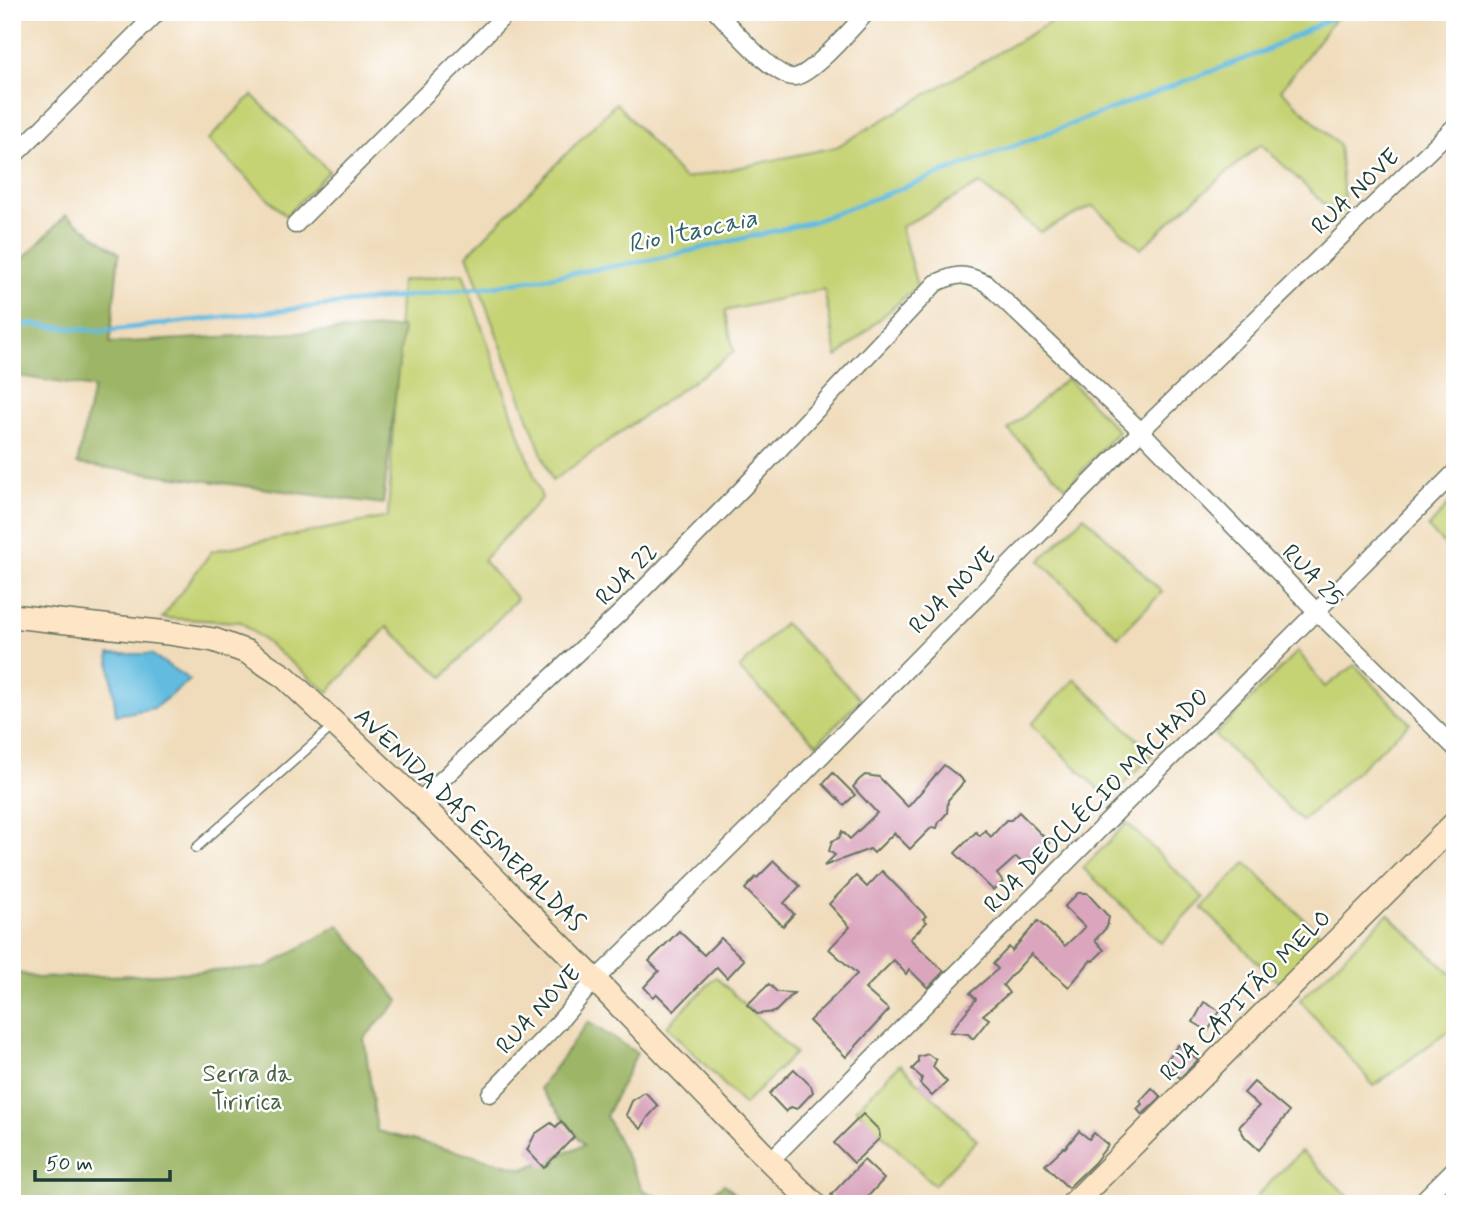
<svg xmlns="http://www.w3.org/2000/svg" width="1467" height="1216" font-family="Mynerve,sans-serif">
<rect width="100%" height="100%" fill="#fff"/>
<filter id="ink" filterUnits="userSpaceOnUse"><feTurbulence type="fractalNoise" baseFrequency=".0143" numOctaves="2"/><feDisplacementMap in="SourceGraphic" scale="14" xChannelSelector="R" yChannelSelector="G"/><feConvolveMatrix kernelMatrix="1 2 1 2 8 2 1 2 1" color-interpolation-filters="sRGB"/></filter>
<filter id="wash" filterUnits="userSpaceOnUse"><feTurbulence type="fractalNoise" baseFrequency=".00686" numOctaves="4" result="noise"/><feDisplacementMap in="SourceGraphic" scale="28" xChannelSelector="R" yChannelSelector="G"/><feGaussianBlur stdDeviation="1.57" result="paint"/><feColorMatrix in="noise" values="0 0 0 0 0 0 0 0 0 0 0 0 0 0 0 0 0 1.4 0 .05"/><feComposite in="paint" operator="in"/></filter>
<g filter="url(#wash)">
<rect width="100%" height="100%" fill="#f0dcbb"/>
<g fill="#c6d375" stroke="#728854" stroke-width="2">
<polygon points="1068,12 1340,12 1281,90 1339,145 1345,209 1336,215 1261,144 1179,213 1141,249 1093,206 1040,232 980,184 901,227 917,286 837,357 824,289 725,311 734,352 552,481 467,255 616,103 684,179 836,147"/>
<polygon points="252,95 329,171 286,216 208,140"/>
<polygon points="463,273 542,498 483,560 517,599 443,677 387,627 328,692 241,622 162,618 212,551 388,517 401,281"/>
<polygon points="1067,378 1118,431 1067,488 1008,430"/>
<polygon points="1455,497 1455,555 1428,528"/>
<polygon points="1084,516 1162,592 1118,637 1040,561"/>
<polygon points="784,623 861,699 817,744 739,669"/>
<polygon points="1298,651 1325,687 1355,665 1410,723 1302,821 1215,735"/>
<polygon points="1075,679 1153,754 1109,799 1031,724"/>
<polygon points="1127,823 1204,898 1161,943 1083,868"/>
<polygon points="1246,863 1324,938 1280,984 1202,908"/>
<polygon points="1388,914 1455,978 1455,1026 1374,1086 1300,1000"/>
<polygon points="716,977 795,1053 744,1105 667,1026"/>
<polygon points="900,1064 977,1140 934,1185 856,1109"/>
<polygon points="1301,1151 1356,1204 1265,1204 1257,1196"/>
</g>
<g fill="#9cb566" stroke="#5e794d" stroke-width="2">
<polygon points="66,215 119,253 110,343 403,327 383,504 77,464 93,388 12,375 12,254 22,260"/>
<polygon points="339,925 399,1001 364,1038 377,1131 524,1169 584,1145 540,1088 588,1022 637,1053 606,1116 643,1190 675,1204 12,1204 12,971 37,978 140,975 265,968"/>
<polygon points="724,1184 747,1204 697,1204"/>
</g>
<polygon fill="#62bce0" stroke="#407c8a" stroke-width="2" points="109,654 151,654 190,680 154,708 116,715"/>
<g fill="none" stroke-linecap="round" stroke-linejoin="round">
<polyline stroke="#62bce0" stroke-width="5" points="12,323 102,331 495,286 651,260 812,222 1265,51 1343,12"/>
</g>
<g id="blocks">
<g fill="#daa5bd">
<polygon points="944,765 962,779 962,780 964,782 948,800 947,813 939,822 937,828 932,827 910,849 894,833 874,853 870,849 824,866 835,855 829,851 832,841 839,838 842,831 850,839 877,813 853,787 859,780 865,775 879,777 908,807"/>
<polygon points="833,773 855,795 844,805 823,784"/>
<polygon points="1019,812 1050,843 1027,867 1016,857 997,874 1003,882 993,890 955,853 976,832 980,836 985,830 991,837 1006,820 1011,820"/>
<polygon points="774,861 800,886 784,903 794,914 783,926 745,889 756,877 757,878"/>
<polygon points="882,871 926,916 923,919 927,922 910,939 944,971 928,988 909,969 906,974 894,960 865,989 889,1010 846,1057 809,1021 857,974 829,949 850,927 829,904 856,876 867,887"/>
<polygon points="1078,893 1087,893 1109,917 1107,927 1095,940 1104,950 1093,961 1091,960 1069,987 1031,954 1003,985 1009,993 983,1015 989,1019 973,1039 968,1034 950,1032 976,999 970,993 998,969 993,964 1009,947 1012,951 1038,921 1065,946 1085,927 1064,907"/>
<polygon points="679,931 704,955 721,938 744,960 727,978 717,967 674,1011 657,994 653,997 644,987 659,971 649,961"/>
<polygon points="769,984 777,992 794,993 775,1012 757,1014 747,1005"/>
<polygon points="1204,1002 1220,1011 1208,1031 1193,1022"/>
<polygon points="1178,1045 1198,1060 1180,1078 1171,1070 1172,1068 1166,1061"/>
<polygon points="928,1054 936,1060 933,1067 947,1082 932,1096 920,1084 922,1078 912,1069 918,1063 918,1057"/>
<polygon points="794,1069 811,1086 813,1092 797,1109 791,1107 786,1112 769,1094"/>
<polygon points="1254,1082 1289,1112 1259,1150 1245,1137 1239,1127 1259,1106 1244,1093"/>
<polygon points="1152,1088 1161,1097 1142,1115 1137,1109 1142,1104 1140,1101"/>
<polygon points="645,1092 658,1106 648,1117 641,1129 626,1115 632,1101"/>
<polygon points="863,1114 879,1130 880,1138 854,1163 834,1143"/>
<polygon points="561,1121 574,1137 544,1168 527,1150 535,1134 551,1123 556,1127"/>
<polygon points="1079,1131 1089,1139 1094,1133 1108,1145 1094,1163 1068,1188 1045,1165 1064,1147 1065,1148"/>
<polygon points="864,1160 884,1179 861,1204 840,1204 831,1195"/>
</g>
</g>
</g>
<g filter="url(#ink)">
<use href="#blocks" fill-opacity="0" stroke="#687563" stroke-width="2"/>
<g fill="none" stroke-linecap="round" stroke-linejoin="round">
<g stroke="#687563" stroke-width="11">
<polyline id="service" points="196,848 333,726"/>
</g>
<g stroke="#687563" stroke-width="19">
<g id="minor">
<path d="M717,12C730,26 777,80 795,77C814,73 852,28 867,12"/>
<polyline points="12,158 158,12"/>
<polyline points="295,225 508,12"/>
<path d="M418,802L621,612L743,488L936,283C958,273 964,273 986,283L1141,431L1316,611L1455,748"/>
<polyline points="490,1094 558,1023 595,980 785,793 1141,431 1455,126"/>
<polyline points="770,1161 1455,472"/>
<polyline points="1419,1204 1455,1168"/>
</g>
</g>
<g stroke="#687563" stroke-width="26">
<g id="secondary">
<polyline points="12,616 168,633 214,640 247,652 285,677 418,802 595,980 770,1161 814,1204"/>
<polyline points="1073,1204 1455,823"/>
</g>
</g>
<use href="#service" stroke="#fff" stroke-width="8"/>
<use href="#minor" stroke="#fff" stroke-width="16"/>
<use href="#secondary" stroke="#fee5c5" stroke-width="23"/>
</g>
</g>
<g text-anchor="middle" stroke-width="5" stroke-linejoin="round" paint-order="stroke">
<g font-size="24" fill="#1f3d34" stroke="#fff">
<text transform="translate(1355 191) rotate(-44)" y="8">RUA NOVE</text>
<text transform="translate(626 574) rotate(-45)" y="8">RUA 22</text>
<text transform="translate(1313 575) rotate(46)" y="8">RUA 25</text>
<text transform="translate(952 590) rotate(-45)" y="8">RUA NOVE</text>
<text transform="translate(1096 800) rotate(-45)" y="8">RUA DEOCLÉCIO MACHADO</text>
<text transform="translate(470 819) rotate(44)" y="8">AVENIDA DAS ESMERALDAS</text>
<text transform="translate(1245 995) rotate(-45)" y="8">RUA CAPITÃO MELO</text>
<text transform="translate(538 1009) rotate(-47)" y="8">RUA NOVE</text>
</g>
<g font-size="24" fill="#496244" stroke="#fff">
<text x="247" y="1081">Serra da<tspan x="247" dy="28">Tiririca</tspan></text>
</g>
<g font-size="26" font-style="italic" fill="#336368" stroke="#fff">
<text transform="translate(692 230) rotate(-12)" y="9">Rio Itaocaia</text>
</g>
</g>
<rect width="1467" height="1216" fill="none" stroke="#fff" stroke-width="42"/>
<path d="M35 1170v10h135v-10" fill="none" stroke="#1f3d34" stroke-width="3.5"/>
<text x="46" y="1170" font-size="21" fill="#1f3d34" stroke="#ffffff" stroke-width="5" paint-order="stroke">50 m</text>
</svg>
